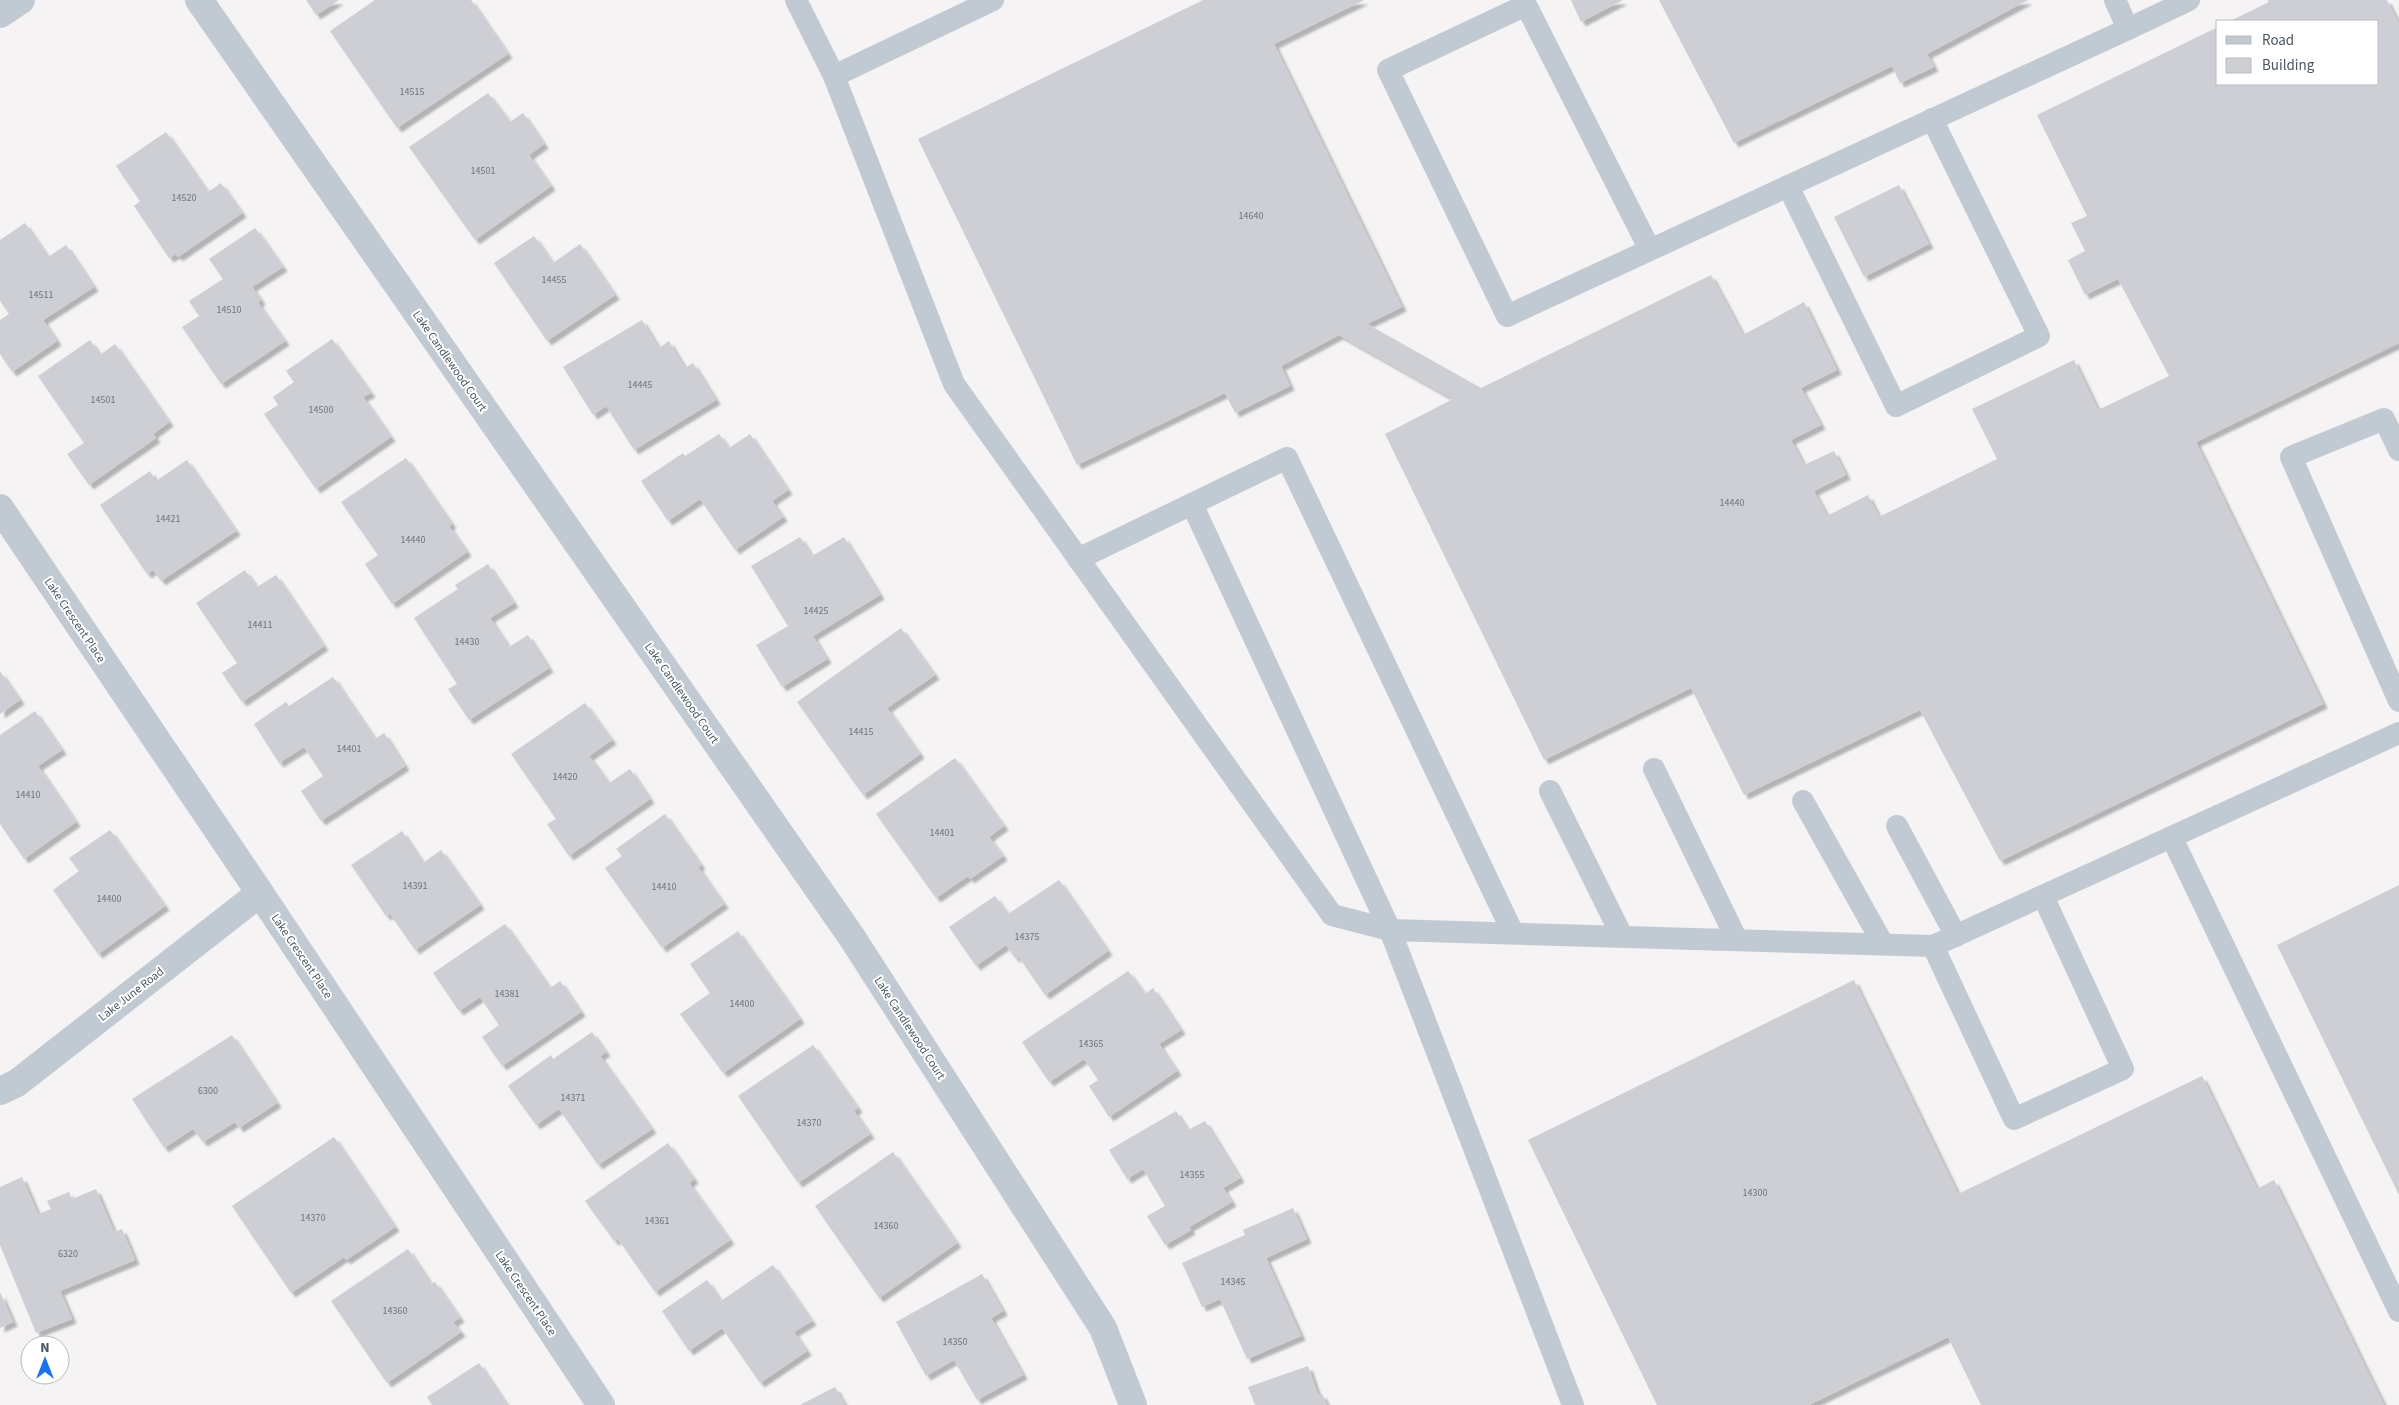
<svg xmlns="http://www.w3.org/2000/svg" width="2399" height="1405" font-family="'Source Sans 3',sans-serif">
<defs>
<filter id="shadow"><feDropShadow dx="4.5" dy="4.5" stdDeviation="1" flood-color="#0004"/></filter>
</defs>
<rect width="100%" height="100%" fill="#f5f3f3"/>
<g fill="#cdcfd5" filter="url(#shadow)">
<polygon points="306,0 339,0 316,15"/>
<polygon points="375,0 471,0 508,54 397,128 330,31"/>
<polygon points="1203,0 1364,0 1274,44 1402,307 1367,324 1481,388 1711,275 1743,335 1804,302 1837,370 1801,388 1821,425 1791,440 1804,465 1834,451 1846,475 1814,491 1827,516 1868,495 1879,517 1997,459 1972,409 2074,360 2098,410 2169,376 2118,279 2085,295 2068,260 2085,251 2071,223 2087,216 2037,115 2218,27 2218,84 2378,84 2378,21 2230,21 2269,2 2267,0 2387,0 2399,24 2399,343 2196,442 2323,704 2000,861 1920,710 1744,795 1691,688 1544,760 1385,434 1453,399 1339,335 1281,366 1290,386 1235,413 1225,393 1077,465 918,139"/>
<polygon points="1571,0 1623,0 1581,22"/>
<polygon points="1659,0 2028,0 1927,54 1934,67 1900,83 1892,66 1734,143"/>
<polygon points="488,93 510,122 523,113 544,144 529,155 551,186 475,240 409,147"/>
<polygon points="166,132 208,192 221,183 242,213 178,257 176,254 169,258 134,206 140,201 116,166"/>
<polygon points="1899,185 1929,244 1864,277 1834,217"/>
<polygon points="25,223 48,257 66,245 94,287 43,320 57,341 12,372 0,354 0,320 9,314 0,301 0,240"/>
<polygon points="255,228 283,267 252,287 261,300 258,303 285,341 221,384 182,327 199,316 189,301 223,279 209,259"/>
<polygon points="534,236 553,263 580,244 615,295 547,341 494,263"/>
<polygon points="642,320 659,348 669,341 685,368 693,363 716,400 634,450 606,406 593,415 563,367"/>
<polygon points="332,339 371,393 363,397 391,437 316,489 264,414 278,405 273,397 294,382 286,371"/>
<polygon points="90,340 100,355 115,344 169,422 153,434 156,438 89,485 67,454 84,443 38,376"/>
<polygon points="719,434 729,448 750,434 788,490 772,501 783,517 735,550 700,499 668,521 641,481 683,453 685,456"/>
<polygon points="406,458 452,524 449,526 467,552 392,604 365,564 378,555 341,502"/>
<polygon points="187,460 236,531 161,581 153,570 147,574 100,505 150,471 156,481"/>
<polygon points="800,537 812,556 844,537 880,595 813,636 827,659 782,687 756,645 788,626 751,566"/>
<polygon points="488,564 514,603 490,618 509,647 528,635 549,668 469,720 448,689 457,684 414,618 458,589 455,585"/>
<polygon points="245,570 257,587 276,575 324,646 242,702 222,673 237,663 196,603"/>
<polygon points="901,628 935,675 887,708 920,754 863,795 797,702"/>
<polygon points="0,671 20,700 0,714"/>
<polygon points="333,677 375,739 384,733 405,766 321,821 301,791 323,776 304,747 279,763 254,724 286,702 289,706"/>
<polygon points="585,703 612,740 589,756 609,783 630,769 650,799 569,856 547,824 556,819 511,754"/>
<polygon points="35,711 62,750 38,766 76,822 24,859 0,824 0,735"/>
<polygon points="955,758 1004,826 989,837 1003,856 970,879 968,876 936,898 876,814"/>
<polygon points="665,814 701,865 698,867 724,904 662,948 605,868 622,856 616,849"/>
<polygon points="110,830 165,906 98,954 53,890 79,871 69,858"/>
<polygon points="402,831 423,863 441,850 480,905 415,950 390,914 386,916 351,865"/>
<polygon points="1059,880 1108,951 1045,995 1018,956 1015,958 1006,945 976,966 949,927 995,896 1008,914"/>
<polygon points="2399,885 2399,1195 2277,945"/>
<polygon points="505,924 550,988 560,981 581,1012 502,1066 482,1037 499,1025 480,997 459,1011 433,973"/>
<polygon points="738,931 800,1019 723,1073 680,1014 710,993 690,964"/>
<polygon points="1128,971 1145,994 1153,988 1181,1030 1159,1044 1177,1071 1109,1117 1089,1086 1098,1080 1084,1059 1049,1082 1022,1042"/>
<polygon points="1854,980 1958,1194 2202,1076 2257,1189 2274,1180 2384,1405 1981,1405 1948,1337 1809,1405 1657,1405 1528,1140"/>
<polygon points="592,1032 606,1052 600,1056 652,1129 598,1165 559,1109 536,1125 508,1086 551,1055 553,1059"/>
<polygon points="232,1035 277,1103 239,1128 235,1122 203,1142 193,1129 164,1148 132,1099"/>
<polygon points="813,1045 858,1108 854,1111 870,1134 798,1183 738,1096"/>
<polygon points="1176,1111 1188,1130 1205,1121 1240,1178 1223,1188 1232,1202 1189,1227 1191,1230 1165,1245 1147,1216 1165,1206 1143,1169 1127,1179 1109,1150"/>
<polygon points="334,1137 395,1227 346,1260 344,1257 291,1293 232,1206"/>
<polygon points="668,1143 694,1179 689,1183 730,1240 655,1292 618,1239 614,1241 585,1201"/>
<polygon points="893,1152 957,1243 879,1298 815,1206"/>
<polygon points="22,1177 38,1214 51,1209 47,1201 69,1192 72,1199 96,1189 114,1232 122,1229 135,1260 60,1291 72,1319 36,1333 0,1245 0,1187"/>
<polygon points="1293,1208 1307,1239 1266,1258 1301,1336 1247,1359 1220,1299 1202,1307 1182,1263 1245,1235 1243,1230"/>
<polygon points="408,1249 431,1284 435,1282 460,1318 453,1322 461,1332 387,1383 331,1301"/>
<polygon points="773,1265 812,1321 794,1332 807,1351 760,1383 722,1328 689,1351 662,1311 707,1280 721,1301"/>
<polygon points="982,1274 1003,1311 991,1318 1023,1375 977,1400 954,1360 926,1376 896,1322"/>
<polygon points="0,1292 13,1322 0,1328"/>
<polygon points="479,1363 507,1405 432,1405 427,1397"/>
<polygon points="1308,1366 1318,1395 1322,1394 1327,1405 1255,1405 1248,1387"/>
<polygon points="835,1387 845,1405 800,1405"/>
</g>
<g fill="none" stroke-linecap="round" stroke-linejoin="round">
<g stroke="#c1cad2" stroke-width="22">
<polyline points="796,0 834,76 954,384 1332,915 1390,930 1933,946 2399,733"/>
<polyline points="2115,0 2128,29"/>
<polyline points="834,76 993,0"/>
<polyline points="1788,186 1896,406 2039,336 1932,119"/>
<polyline points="1650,250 1526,5 1388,70 1507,316 2128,29 2189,0"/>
<polyline points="2399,450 2384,419 2291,457 2399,701"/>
<polyline points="1192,504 1390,930 1573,1405"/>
<polyline points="1078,559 1287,458 1513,933"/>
<polyline points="1654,769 1737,940"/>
<polyline points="1550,791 1622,936"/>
<polyline points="1803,801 1883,944"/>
<polyline points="1897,826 1956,936"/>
<polyline points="2172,838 2399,1311"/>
<polyline points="1933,946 2014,1119 2123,1069 2043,896"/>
</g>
<g stroke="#c1cad2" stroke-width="28">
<polyline points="199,0 851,936 1103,1328 1133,1405"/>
<polyline points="0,14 21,0"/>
<polyline points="0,508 260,893 601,1405"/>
<polyline points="0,1091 17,1083 260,893"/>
</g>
</g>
<g text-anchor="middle" stroke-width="4" stroke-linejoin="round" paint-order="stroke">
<g font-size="10" fill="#6b747e">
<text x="412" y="95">14515</text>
<text x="483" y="174">14501</text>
<text x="184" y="201">14520</text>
<text x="1251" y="219">14640</text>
<text x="554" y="283">14455</text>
<text x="41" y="298">14511</text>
<text x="229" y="313">14510</text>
<text x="640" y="388">14445</text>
<text x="103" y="403">14501</text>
<text x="321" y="413">14500</text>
<text x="1732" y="506">14440</text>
<text x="168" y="522">14421</text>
<text x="413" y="543">14440</text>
<text x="816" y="614">14425</text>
<text x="260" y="628">14411</text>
<text x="467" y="645">14430</text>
<text x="861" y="735">14415</text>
<text x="349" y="752">14401</text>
<text x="565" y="780">14420</text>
<text x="28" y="798">14410</text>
<text x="942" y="836">14401</text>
<text x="415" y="889">14391</text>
<text x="664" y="890">14410</text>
<text x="109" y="902">14400</text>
<text x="1027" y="940">14375</text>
<text x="507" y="997">14381</text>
<text x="742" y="1007">14400</text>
<text x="1091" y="1047">14365</text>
<text x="208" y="1094">6300</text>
<text x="573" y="1101">14371</text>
<text x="809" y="1126">14370</text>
<text x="1192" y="1178">14355</text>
<text x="1755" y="1196">14300</text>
<text x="313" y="1221">14370</text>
<text x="657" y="1224">14361</text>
<text x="886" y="1229">14360</text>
<text x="68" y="1257">6320</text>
<text x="1233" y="1285">14345</text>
<text x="395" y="1314">14360</text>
<text x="955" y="1345">14350</text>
</g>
<g font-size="12" fill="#4a5661" stroke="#fff">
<text transform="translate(450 361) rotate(55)" y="4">Lake Candlewood Court</text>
<text transform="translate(75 620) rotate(56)" y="4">Lake Crescent Place</text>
<text transform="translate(682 693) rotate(55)" y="4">Lake Candlewood Court</text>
<text transform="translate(302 956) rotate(56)" y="4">Lake Crescent Place</text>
<text transform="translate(131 994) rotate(-38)" y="4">Lake June Road</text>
<text transform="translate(910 1028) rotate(57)" y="4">Lake Candlewood Court</text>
<text transform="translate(526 1293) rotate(56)" y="4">Lake Crescent Place</text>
</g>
</g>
<rect x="2216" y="20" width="162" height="65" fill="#ffffff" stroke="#b7bbc0"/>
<rect x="2226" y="36" width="25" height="8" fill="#c1cad2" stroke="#b7bbc0"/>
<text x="2262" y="45" font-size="15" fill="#4a5661">Road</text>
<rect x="2226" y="58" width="25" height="15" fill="#cdcfd5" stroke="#b7bbc0"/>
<text x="2262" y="70" font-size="15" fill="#4a5661">Building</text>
<g transform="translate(45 1360)"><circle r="24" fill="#ffffff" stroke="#b7bbc0"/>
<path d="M0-4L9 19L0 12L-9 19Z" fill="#1a73e8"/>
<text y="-8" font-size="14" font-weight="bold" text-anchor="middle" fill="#4a5661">N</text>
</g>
</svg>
